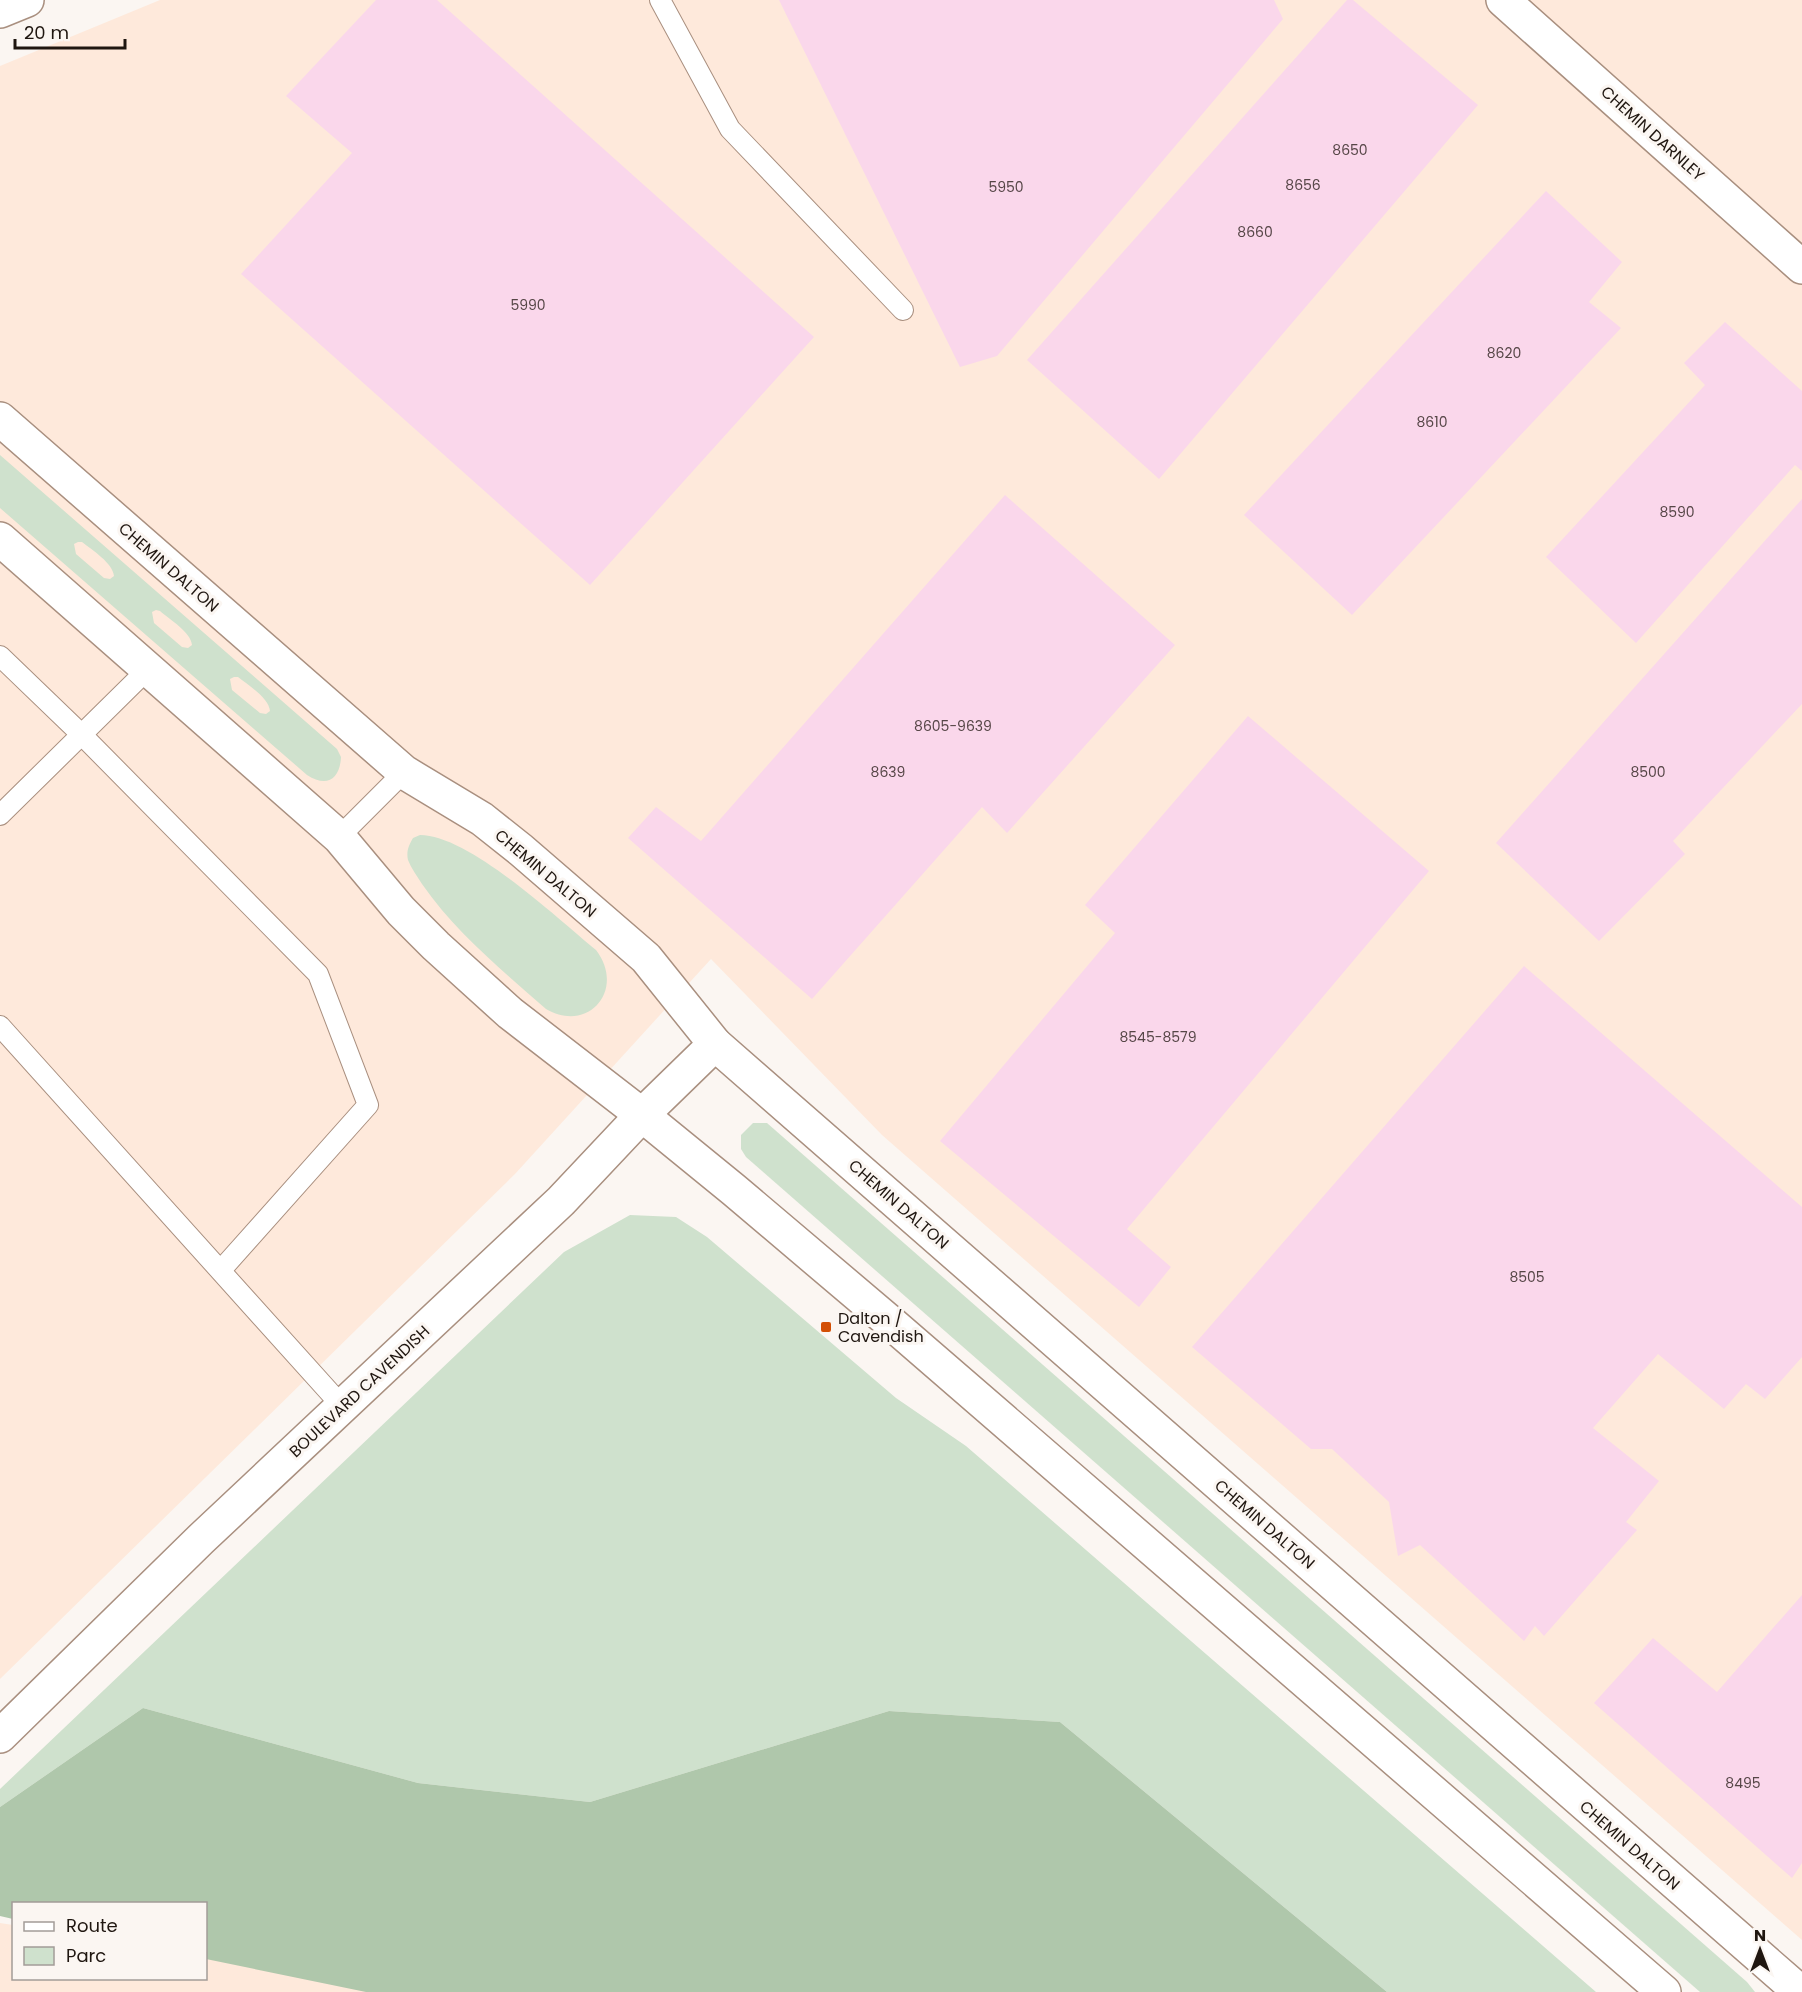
<svg xmlns="http://www.w3.org/2000/svg" width="1802" height="1992" font-family="Poppins,sans-serif">
<rect width="100%" height="100%" fill="#fbf6f2"/>
<g fill="#fee9db">
<polygon points="160,0 1802,0 1802,1940 882,1135 711,959 515,1174 0,1679 0,66"/>
<polygon points="0,1923 13,1925 14,1978 206,1978 206,1954 458,1992 0,1992"/>
</g>
<g fill="#cfe1cd" fill-rule="evenodd">
<path d="M0,455L337,749L341,757C340,779 327,788 307,775L0,508ZM78,542H82C92,550 113,563 114,576L110,579L104,578L76,554L74,544ZM156,610L160,611C170,620 191,632 192,645L188,648L182,647L154,623L152,612ZM234,677H238C248,685 269,698 270,711L266,714L260,713L232,690L230,679Z"/>
<path d="M420,835C469,835 557,918 596,950C626,989 589,1034 546,1009C502,970 456,933 422,884C417,876 411,868 408,860C406,851 409,845 413,838Z"/>
<polygon points="753,1123 767,1123 1747,1982 1755,1992 1700,1992 746,1157 741,1149 741,1135"/>
<polygon points="630,1215 676,1217 707,1237 896,1398 966,1446 1596,1992 1387,1992 1060,1722 889,1711 590,1802 418,1783 143,1708 0,1807 0,1789 564,1252"/>
</g>
<polygon fill="#afc7ab" points="143,1708 418,1783 590,1802 889,1711 1060,1722 1387,1992 366,1992 206,1959 206,1904 14,1904 13,1919 0,1916 0,1807"/>
<g fill="#fad7eb">
<polygon points="376,0 437,0 814,337 590,585 241,274 352,153 286,96"/>
<polygon points="779,0 1274,0 1283,19 997,356 960,367"/>
<polygon points="1347,0 1353,0 1478,105 1159,479 1027,360"/>
<polygon points="1546,191 1622,262 1589,302 1621,328 1352,615 1244,515"/>
<polygon points="1725,322 1802,391 1802,471 1795,465 1636,643 1546,557 1705,385 1684,363"/>
<polygon points="1005,495 1175,645 1007,833 982,807 812,999 628,838 656,807 701,841"/>
<polygon points="1802,499 1802,704 1673,841 1685,854 1599,941 1496,843"/>
<polygon points="1248,716 1429,871 1127,1229 1171,1267 1139,1307 940,1141 1115,933 1085,905"/>
<polygon points="1524,966 1802,1207 1802,1357 1765,1399 1746,1384 1724,1409 1658,1354 1593,1428 1659,1481 1626,1522 1637,1530 1544,1636 1535,1626 1524,1641 1420,1545 1398,1556 1389,1502 1332,1449 1311,1449 1192,1347"/>
<polygon points="1802,1595 1802,1863 1792,1878 1594,1703 1653,1638 1717,1692"/>
</g>
<g fill="none" stroke-linecap="round" stroke-linejoin="round">
<g stroke="#a98f7f" stroke-width="22">
<g id="lane">
<polyline points="660,0 730,129 903,310"/>
<polyline points="0,656 81,734 318,974 368,1105 221,1270"/>
<polyline points="0,815 148,669"/>
<polyline points="339,837 404,772"/>
<polyline points="0,1026 342,1406"/>
</g>
</g>
<g stroke="#a98f7f" stroke-width="36">
<g id="street">
<polyline points="1503,0 1802,267"/>
<polyline points="715,1044 1800,1992"/>
<polyline points="642,1115 734,1190 891,1323 1664,1992"/>
</g>
</g>
<g stroke="#a98f7f" stroke-width="36">
<g id="secondary">
<polyline points="0,11 27,0"/>
<polyline points="0,419 404,772 482,819 521,850 646,958 715,1044 642,1115 561,1201 201,1539 0,1736"/>
<polyline points="0,539 339,837 401,911 436,946 510,1013 642,1115"/>
</g>
</g>
<use href="#lane" stroke="#fff" stroke-width="20"/>
<use href="#street" stroke="#fff" stroke-width="33"/>
<use href="#secondary" stroke="#fff" stroke-width="33"/>
</g>
<rect fill="#d34f05" stroke="#fbf6f2" stroke-width="2" x="820" y="1321" width="12" height="12" rx="3"/>
<g text-anchor="middle" stroke-width="6" stroke-linejoin="round" paint-order="stroke">
<g font-size="14" fill="#564647">
<text x="1350" y="155">8650</text>
<text x="1303" y="190">8656</text>
<text x="1006" y="192">5950</text>
<text x="1255" y="237">8660</text>
<text x="528" y="310">5990</text>
<text x="1504" y="358">8620</text>
<text x="1432" y="427">8610</text>
<text x="1677" y="517">8590</text>
<text x="953" y="731">8605-9639</text>
<text x="888" y="777">8639</text>
<text x="1648" y="777">8500</text>
<text x="1158" y="1042">8545-8579</text>
<text x="1527" y="1282">8505</text>
<text x="1743" y="1788">8495</text>
</g>
<g font-size="16" fill="#1f1610" stroke="#fbf6f2">
<text transform="translate(1653 133) rotate(42)" y="6">CHEMIN DARNLEY</text>
<text transform="translate(169 567) rotate(41)" y="6">CHEMIN DALTON</text>
<text transform="translate(546 873) rotate(40)" y="6">CHEMIN DALTON</text>
<text transform="translate(899 1204) rotate(41)" y="6">CHEMIN DALTON</text>
<text transform="translate(359 1391) rotate(-43)" y="6">BOULEVARD CAVENDISH</text>
<text transform="translate(1265 1524) rotate(41)" y="6">CHEMIN DALTON</text>
<text transform="translate(1630 1845) rotate(41)" y="6">CHEMIN DALTON</text>
</g>
<g font-size="16" fill="#1f1610" stroke="#fbf6f2" text-anchor="start">
<text x="838" y="1324">Dalton /<tspan x="838" dy="18">Cavendish</tspan></text>
</g>
</g>
<rect x="12" y="1902" width="195" height="78" fill="#fbf6f2" stroke="#a39c98" stroke-width="1.5"/>
<rect x="24" y="1922" width="30" height="9" fill="#ffffff" stroke="#a39c98" stroke-width="1.5"/>
<text x="66" y="1932" font-size="18" fill="#1f1610">Route</text>
<rect x="24" y="1947" width="30" height="18" fill="#cfe1cd" stroke="#a39c98" stroke-width="1.5"/>
<text x="66" y="1962" font-size="18" fill="#1f1610">Parc</text>
<g transform="translate(1760 1950)" stroke="#fbf6f2" stroke-width="4.5" paint-order="stroke">
<path d="M0-4.5L10 22L0 15L-10 22Z" fill="#1f1610"/>
<text y="-9" font-size="16" font-weight="bold" text-anchor="middle" fill="#1f1610">N</text>
</g>
<path d="M15 39v9h110v-9" fill="none" stroke="#1f1610" stroke-width="3"/>
<text x="24" y="39" font-size="18" fill="#1f1610" stroke="#fbf6f2" stroke-width="4.5" paint-order="stroke">20 m</text>
</svg>
